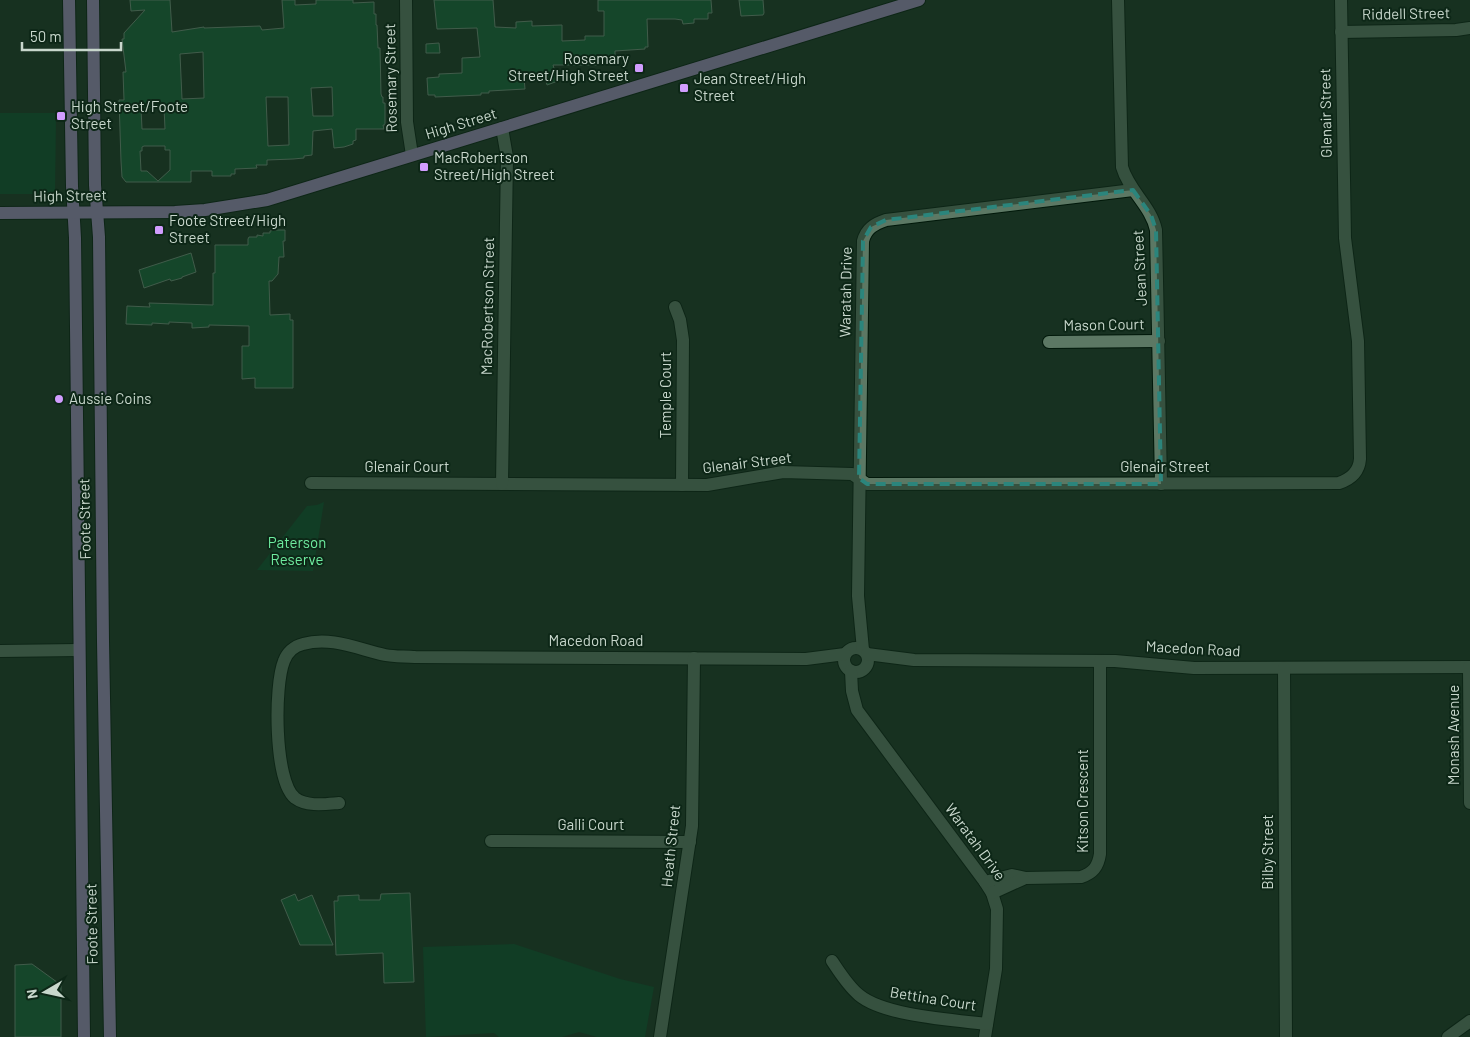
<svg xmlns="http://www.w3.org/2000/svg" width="1470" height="1037" font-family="Barlow,sans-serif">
<rect width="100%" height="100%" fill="#173121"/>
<g fill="#094c2a">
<polygon points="0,113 56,113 55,194 0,194"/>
<polygon points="324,502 313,571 257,570 307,506 317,505"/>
<polygon points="514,944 620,979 654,987 645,1037 597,1037 579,1032 562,1037 499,1037 494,1033 426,1037 423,947"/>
</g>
<g fill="#126137" stroke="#738f7c" fill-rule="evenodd">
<path d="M130,0H170L172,32L204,27V28L260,26L262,30L284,28L282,0H295V5L316,4V0H353V3L374,2V14H376V25H377L378,48H380L381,94L382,97H383V103H385V125H383L384,129H356V140L353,141V144L344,147L334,148L332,129L313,131L312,155L304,156V158L293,159L267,160V165H256L257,168L235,169V174H231V176H212V171H191V182H126L122,177L121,161L119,100H124L123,72H126L122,39H124V33L145,10L131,11ZM203,52L204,98L182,99L180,54ZM332,87L333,116H313L311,88ZM266,97H288L289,145L268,146ZM164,107L165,129H142L141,108ZM144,146H165V150H170V170L158,181L147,171H141L140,151H142V147Z"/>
<polygon points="434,0 493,0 495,27 516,28 516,22 532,21 532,26 562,25 562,41 585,40 585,36 604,36 604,11 598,11 598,0 711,0 712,13 708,13 708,19 694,19 694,23 683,24 682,20 675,19 647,19 648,47 645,47 645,49 615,51 615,56 601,56 601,59 597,59 597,65 553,65 558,81 547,85 545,77 524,78 525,89 489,91 489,93 481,93 481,95 435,97 435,95 428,95 427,78 439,77 439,74 462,73 462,58 480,57 477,28 437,29"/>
<polygon points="739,0 763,0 764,13 763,15 741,16"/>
<polygon points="439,43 440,53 426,53 426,44"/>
<polygon points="275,230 285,230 285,241 283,241 284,257 279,257 278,274 272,281 269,281 270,315 290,314 290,320 293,320 293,388 255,388 255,378 242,379 242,346 249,346 249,326 209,325 209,327 192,328 192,323 169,322 169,324 152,323 152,325 126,324 127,306 150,307 149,303 213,305 213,273 215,273 215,245 248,245 248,239 249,237 257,237 257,235 263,236 263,233 270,233 270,231"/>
<polygon points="191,253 196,272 182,277 182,278 171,281 170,279 144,288 139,270"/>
<polygon points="410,893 414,982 384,983 383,953 336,955 334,901 338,901 338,896 359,895 359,900 380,900 381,894"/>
<polygon points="295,894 298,901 312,895 333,945 300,945 282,902 281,900"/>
<polygon points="32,964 61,985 61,1037 15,1037 15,965"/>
</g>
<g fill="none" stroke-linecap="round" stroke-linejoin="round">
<g stroke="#01180a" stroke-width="14">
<g id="minor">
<polyline points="406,0 407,122 412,155"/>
<path d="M1118,0L1122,167C1129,191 1151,206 1156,230L1161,484"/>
<polyline points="1341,32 1456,30 1470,28"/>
<polyline points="675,307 680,320 683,340 682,485"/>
<polyline points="1049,342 1159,341"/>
<path d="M311,483L707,485L783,472L852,474L867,484L1339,483C1351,479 1359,472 1360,459L1358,341L1345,238L1341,0"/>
<polyline points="502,484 507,157 502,128"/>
<circle cx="856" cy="660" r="12"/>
<path d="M863,650L858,596L863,241C866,229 874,224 886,220L1133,190"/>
<polyline points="0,651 79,650"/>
<polyline points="867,654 914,660 1115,661 1194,668 1470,667"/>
<polyline points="1469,667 1470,803"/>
<polyline points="1284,668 1286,1037"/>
<polyline points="851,671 852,691 857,710 985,882 992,893 997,909 996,969 985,1037"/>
<path d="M339,803C326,804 307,807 295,798C274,781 274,685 284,661C287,653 294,646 303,644C331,636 358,649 385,655C395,657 405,656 415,657L806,659L845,654"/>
<polyline points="491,841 690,842"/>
<path d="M985,882L1012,875L1026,878L1081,877C1093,873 1098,867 1100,854V661"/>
<polyline points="992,893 1023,879"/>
<path d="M832,961C840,973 848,986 859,995C884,1016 953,1020 987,1024"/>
<polyline points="660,1037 692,826 694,658"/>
<polyline points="1448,1037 1470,1021"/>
</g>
</g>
<g stroke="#01180a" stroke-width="14">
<g id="major">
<polyline points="69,0 72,186 75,238 84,1037"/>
<polyline points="93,0 95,185 99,237 103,641 110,1037"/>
<polyline points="0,213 175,212 205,210 267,200 919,0"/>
</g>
</g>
<use href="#minor" stroke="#5c7864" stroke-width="12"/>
<use href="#major" stroke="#a18cbf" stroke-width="12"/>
</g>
<path d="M0 0H1470V1037H0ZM1133,190L1151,215L1156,230L1161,484H867L859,478L863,241L871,227L886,220Z" fill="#173121" fill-opacity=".55" fill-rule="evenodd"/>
<path fill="none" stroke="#2b857c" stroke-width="4" stroke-dasharray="10 6" stroke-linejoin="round" d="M1133,190L1151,215L1156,230L1161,484H867L859,478L863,241L871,227L886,220Z"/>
<g fill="#d19dfe" stroke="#0d2717" stroke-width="2">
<rect x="634" y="63" width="10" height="10" rx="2.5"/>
<rect x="679" y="83" width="10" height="10" rx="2.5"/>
<rect x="56" y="111" width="10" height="10" rx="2.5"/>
<rect x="419" y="162" width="10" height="10" rx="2.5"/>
<rect x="154" y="225" width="10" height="10" rx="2.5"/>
<circle cx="59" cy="399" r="5"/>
</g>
<g text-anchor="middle" stroke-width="4" stroke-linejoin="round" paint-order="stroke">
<g font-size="15" fill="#c8d7cc" stroke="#0d2717">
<text transform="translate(1406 14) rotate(-1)" y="5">Riddell Street</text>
<text transform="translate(391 78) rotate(-91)" y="5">Rosemary Street</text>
<text transform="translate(1326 113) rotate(-91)" y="5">Glenair Street</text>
<text transform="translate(461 124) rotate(-17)" y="5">High Street</text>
<text transform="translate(70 196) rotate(-1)" y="5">High Street</text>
<text transform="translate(1140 268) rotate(-93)" y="5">Jean Street</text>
<text transform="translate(846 292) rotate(-89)" y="5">Waratah Drive</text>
<text transform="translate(488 306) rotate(-89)" y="5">MacRobertson Street</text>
<text transform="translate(1104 325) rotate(-1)" y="5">Mason Court</text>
<text transform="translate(666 395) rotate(-90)" y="5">Temple Court</text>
<text transform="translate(747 463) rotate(-7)" y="5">Glenair Street</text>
<text x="407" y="472">Glenair Court</text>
<text x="1165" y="472">Glenair Street</text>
<text transform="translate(85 519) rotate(-91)" y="5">Foote Street</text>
<text x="596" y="646">Macedon Road</text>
<text transform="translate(1193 649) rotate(3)" y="5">Macedon Road</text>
<text transform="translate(1454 735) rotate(-90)" y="5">Monash Avenue</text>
<text transform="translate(1083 801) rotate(-90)" y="5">Kitson Crescent</text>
<text x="591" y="830">Galli Court</text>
<text transform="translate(975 842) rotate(54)" y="5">Waratah Drive</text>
<text transform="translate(671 846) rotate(-84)" y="5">Heath Street</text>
<text transform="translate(1268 852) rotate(-90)" y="5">Bilby Street</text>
<text transform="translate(92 924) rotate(-91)" y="5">Foote Street</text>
<text transform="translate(933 999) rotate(9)" y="5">Bettina Court</text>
</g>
<g font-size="15" fill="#c8d7cc" stroke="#0d2717" text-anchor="start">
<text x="629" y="64" text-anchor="end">Rosemary<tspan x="629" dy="17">Street/High Street</tspan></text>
<text x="694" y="84">Jean Street/High<tspan x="694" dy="17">Street</tspan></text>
<text x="71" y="112">High Street/Foote<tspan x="71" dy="17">Street</tspan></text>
<text x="434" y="163">MacRobertson<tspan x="434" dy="17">Street/High Street</tspan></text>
<text x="169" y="226">Foote Street/High<tspan x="169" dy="17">Street</tspan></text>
<text x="69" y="404">Aussie Coins</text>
</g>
<g font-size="15" fill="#6eeb9f" stroke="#0d2717">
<text x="297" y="548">Paterson<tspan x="297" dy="17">Reserve</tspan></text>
</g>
</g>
<g transform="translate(45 992) rotate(261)" stroke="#0d2717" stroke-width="4" paint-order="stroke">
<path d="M0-4L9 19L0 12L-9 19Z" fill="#c8d7cc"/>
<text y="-8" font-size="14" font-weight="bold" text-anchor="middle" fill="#c8d7cc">N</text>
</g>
<path d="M22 42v8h99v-8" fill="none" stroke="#c8d7cc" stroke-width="2.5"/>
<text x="30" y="42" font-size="15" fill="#c8d7cc" stroke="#0d2717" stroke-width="4" paint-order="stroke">50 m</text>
</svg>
